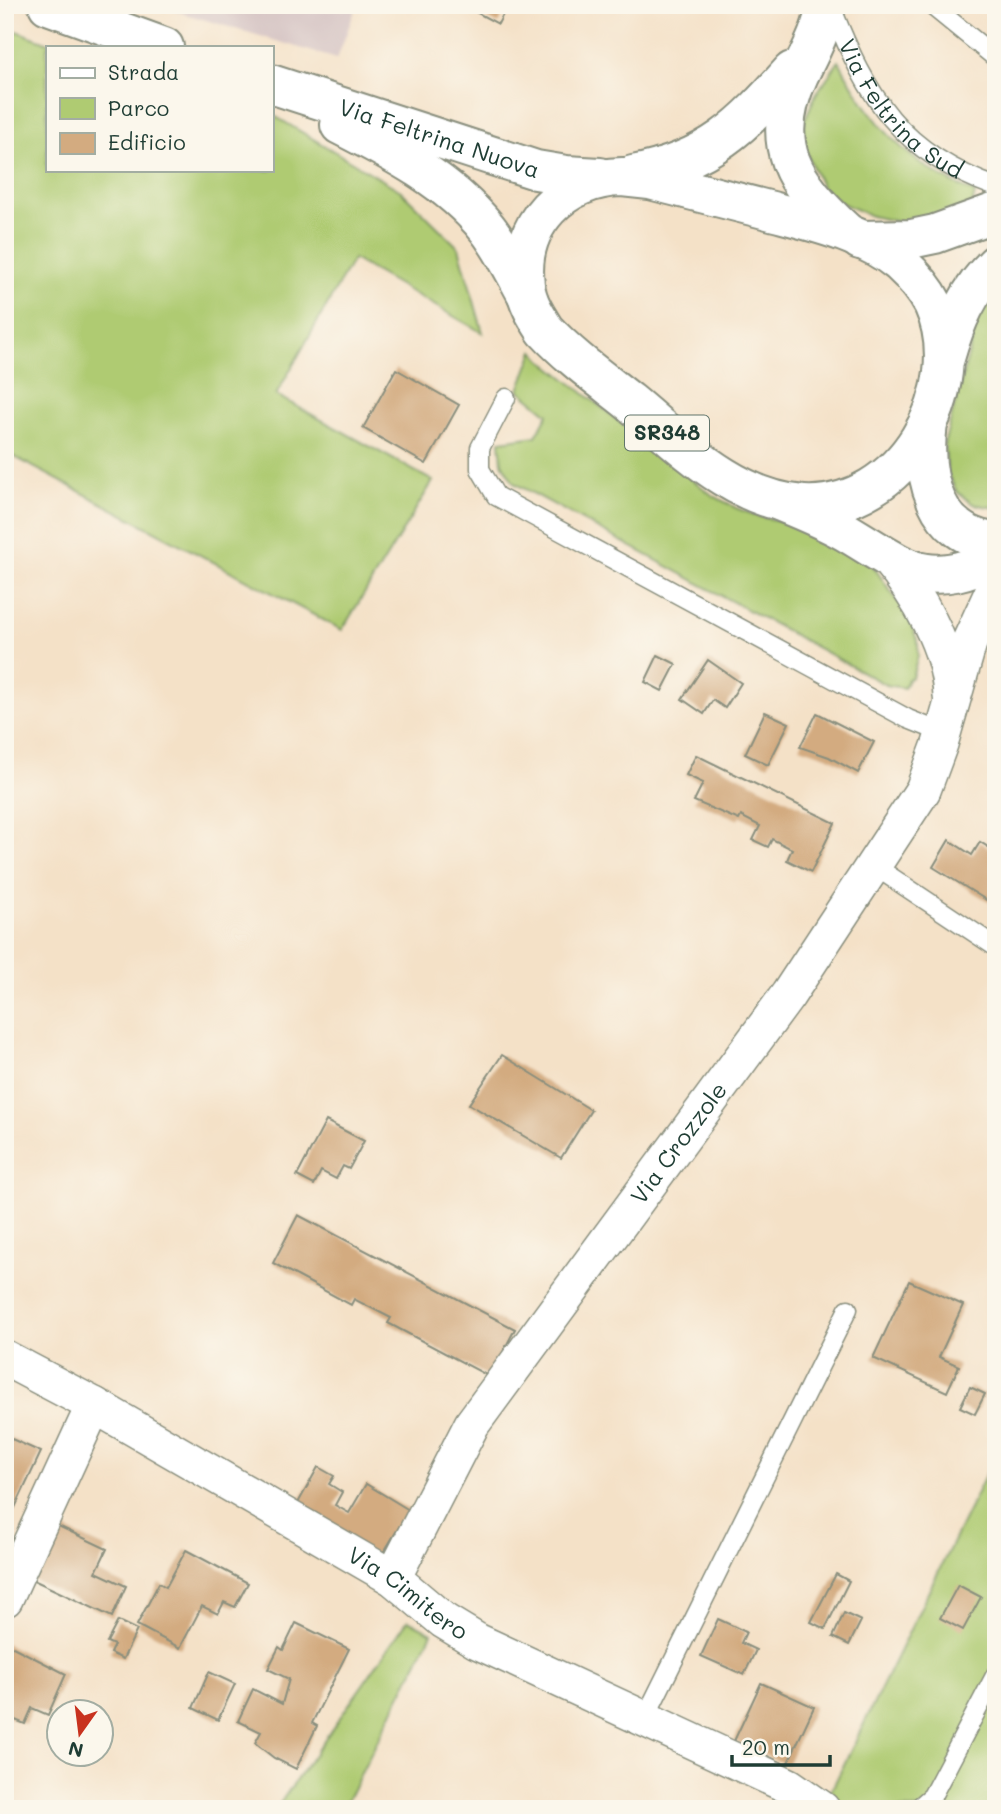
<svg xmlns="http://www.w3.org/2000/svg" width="1001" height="1814" font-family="Mali,sans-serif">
<rect width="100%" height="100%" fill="#fbf7ec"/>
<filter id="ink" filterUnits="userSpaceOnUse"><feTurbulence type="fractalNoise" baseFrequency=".0143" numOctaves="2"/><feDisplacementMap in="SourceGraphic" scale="14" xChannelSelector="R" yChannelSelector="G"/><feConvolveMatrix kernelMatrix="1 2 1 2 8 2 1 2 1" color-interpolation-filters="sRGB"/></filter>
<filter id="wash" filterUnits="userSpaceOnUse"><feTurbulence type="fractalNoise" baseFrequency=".00686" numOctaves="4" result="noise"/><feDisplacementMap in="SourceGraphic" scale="28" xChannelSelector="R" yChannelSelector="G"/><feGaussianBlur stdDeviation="1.57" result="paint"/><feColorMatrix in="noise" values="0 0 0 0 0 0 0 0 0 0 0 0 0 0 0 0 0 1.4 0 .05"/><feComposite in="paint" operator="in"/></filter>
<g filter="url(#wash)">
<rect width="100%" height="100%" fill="#f4e1c7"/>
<polygon fill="#d2bfc0" points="155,5 357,5 337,59"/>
<g fill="#afcb72" stroke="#678453" stroke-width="2">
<polygon points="5,27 60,47 47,47 47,170 271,170 271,114 401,191 459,248 483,333 353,259 276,395 433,481 342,630 5,452"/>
<path d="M839,61C872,124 907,165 975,193L972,206L946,216L899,222L871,216L841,203L822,188L802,143L805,119L816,94Z"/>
<polygon points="996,288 996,508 973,504 957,492 948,475 944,444 978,319"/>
<polygon points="534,351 542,360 712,495 736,508 757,516 804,526 873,566 908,616 918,642 918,656 912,677 908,679 904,688 886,685 514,483 502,463 500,441 536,436 548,414 519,390"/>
<polygon points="996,1454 996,1809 841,1809 830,1793"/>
<polygon points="408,1620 432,1633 343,1809 276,1809"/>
</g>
<g id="blocks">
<g fill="#d3ab80">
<polygon points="475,5 508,5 498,24 472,10"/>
<polygon points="396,369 459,405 426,464 363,428"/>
<polygon points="658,655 676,664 662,691 645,682"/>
<polygon points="708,660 741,683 725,708 713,700 704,714 682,699"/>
<polygon points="765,712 789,723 768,765 745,754"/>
<polygon points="817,713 874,742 858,773 829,757 800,747"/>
<polygon points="696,755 835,823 811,872 787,860 792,849 772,839 768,847 753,840 760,826 741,816 739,820 694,801 703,783 686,775"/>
<polygon points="949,840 972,855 980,842 996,852 996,906 933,867"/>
<polygon points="502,1055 591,1110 561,1158 469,1104"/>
<polygon points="326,1121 364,1141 349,1169 343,1166 336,1179 321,1171 314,1185 297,1176"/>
<polygon points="298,1215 515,1329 490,1377 388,1323 391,1318 354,1299 351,1305 273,1263"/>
<polygon points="909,1281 963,1305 939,1357 959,1366 947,1392 873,1358"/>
<polygon points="970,1387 985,1394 975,1414 960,1407"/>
<polygon points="5,1436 41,1452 5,1529"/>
<polygon points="318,1467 334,1476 329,1484 342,1492 335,1505 349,1513 366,1484 409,1510 381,1557 292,1514"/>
<polygon points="52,1523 107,1549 96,1572 126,1586 112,1617 27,1577"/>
<polygon points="186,1550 248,1583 235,1607 224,1602 218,1614 202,1606 180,1648 137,1625 159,1583 166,1587"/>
<polygon points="836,1574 849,1581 825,1629 811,1622"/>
<polygon points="958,1585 981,1597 963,1630 940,1618"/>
<polygon points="844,1613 861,1621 849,1645 833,1637"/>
<polygon points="718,1619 746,1632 741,1643 756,1650 744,1675 701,1656"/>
<polygon points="118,1621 137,1630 123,1659 110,1653 114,1645 107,1642"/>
<polygon points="296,1623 349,1649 312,1723 317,1726 296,1769 274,1758 255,1743 261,1732 238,1721 253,1689 282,1704 289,1679 268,1669 279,1647 283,1650"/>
<polygon points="5,1643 66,1674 48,1715 32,1708 25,1724 5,1716"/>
<polygon points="209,1672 235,1684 218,1720 193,1708"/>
<polygon points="761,1683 814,1707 787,1765 734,1741"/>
</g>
</g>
</g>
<g filter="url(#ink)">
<use href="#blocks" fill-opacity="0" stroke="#8a8f7e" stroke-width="2"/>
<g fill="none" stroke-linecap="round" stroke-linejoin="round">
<g stroke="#8a8f7e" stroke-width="21">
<g id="service">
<polyline points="931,5 996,58"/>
<path id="s1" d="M832,9C868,99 901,153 996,187"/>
<polyline points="506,398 480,448 480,469 496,496 908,719 943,733"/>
<polyline points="873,865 996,947"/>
<polyline points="645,1718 848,1309"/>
<polyline points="917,1809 932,1796 996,1674"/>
</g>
</g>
<g stroke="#8a8f7e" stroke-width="38">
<g id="minor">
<path d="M887,558C918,595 949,647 951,696"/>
<path id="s2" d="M5,1358L94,1405L393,1578L444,1621L477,1641L789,1786L822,1809"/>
<path id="s3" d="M393,1578L472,1424L788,995L923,790L940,744L969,643L996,584"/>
<polyline points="5,1599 94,1405"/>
</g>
</g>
<g stroke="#8a8f7e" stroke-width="42">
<g id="secondary">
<path d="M928,423C921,475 934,537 996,542"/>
<path d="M781,502C803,511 825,520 846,532C905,567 926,592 996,557"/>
</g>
</g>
<g stroke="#8a8f7e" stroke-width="42">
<g id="primary">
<polyline points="48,5 164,47"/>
<path d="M826,5C822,31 810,52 799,75C767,144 793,183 845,231"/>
<path id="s4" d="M271,84L536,170L566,175L600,177"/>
<path d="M340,125C393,152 448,180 487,228C502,247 514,271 526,293"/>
<path d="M633,175C710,160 742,127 792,71"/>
<path d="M622,177L650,180C690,190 729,200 768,210C812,222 864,233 900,263C913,275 925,288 933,304C972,390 901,510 804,505C733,500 681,444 630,402C601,379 570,357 545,330C536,316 527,302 525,285C517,224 563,178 622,177Z"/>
<polyline points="860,240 911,239 935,234 996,212"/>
<path d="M945,358C955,323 968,290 996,264"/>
</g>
</g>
<use href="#service" stroke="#fff" stroke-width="18"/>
<use href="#minor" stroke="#fff" stroke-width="35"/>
<use href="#secondary" stroke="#fff" stroke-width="38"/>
<use href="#primary" stroke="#fff" stroke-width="38"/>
</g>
</g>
<g text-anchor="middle" stroke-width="5" stroke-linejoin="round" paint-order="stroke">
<rect fill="#fbf7ec" stroke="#61756b" stroke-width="2" x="625" y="415.5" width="84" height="35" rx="5"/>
<g font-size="21" font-weight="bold" fill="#1f3d34">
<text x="667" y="440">SR348</text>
</g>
<g font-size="23" fill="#1f3d34" stroke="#fbf7ec">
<text dy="8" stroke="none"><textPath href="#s1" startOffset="124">Via Feltrina Sud</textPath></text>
<text dy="8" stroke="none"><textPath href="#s4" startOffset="177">Via Feltrina Nuova</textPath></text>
<text dy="8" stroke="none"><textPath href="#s3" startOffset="522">Via Crozzole</textPath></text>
<text dy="8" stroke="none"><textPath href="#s2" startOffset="467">Via Cimitero</textPath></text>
</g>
</g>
<rect width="1001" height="1814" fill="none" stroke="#fbf7ec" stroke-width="28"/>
<rect x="46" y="46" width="228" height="126" fill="#fbf7ec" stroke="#a3ada2" stroke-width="2"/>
<rect x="60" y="68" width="35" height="10" fill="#ffffff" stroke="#a3ada2" stroke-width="2"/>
<text x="108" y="80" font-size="21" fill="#1f3d34">Strada</text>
<rect x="60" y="98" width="35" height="21" fill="#afcb72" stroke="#a3ada2" stroke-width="2"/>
<text x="108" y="116" font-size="21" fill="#1f3d34">Parco</text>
<rect x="60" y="133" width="35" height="21" fill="#d3ab80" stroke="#a3ada2" stroke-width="2"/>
<text x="108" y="150" font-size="21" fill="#1f3d34">Edificio</text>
<g transform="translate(80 1733) rotate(194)"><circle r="33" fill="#fbf7ec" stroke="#a3ada2" stroke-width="2"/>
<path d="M0-5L12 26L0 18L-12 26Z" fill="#c8321e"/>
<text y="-10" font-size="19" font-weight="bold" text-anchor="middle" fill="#1f3d34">N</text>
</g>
<path d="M732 1755v10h98v-10" fill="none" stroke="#1f3d34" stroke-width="3.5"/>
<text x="742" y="1755" font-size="21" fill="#1f3d34" stroke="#fbf7ec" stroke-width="5" paint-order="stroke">20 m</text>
</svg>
